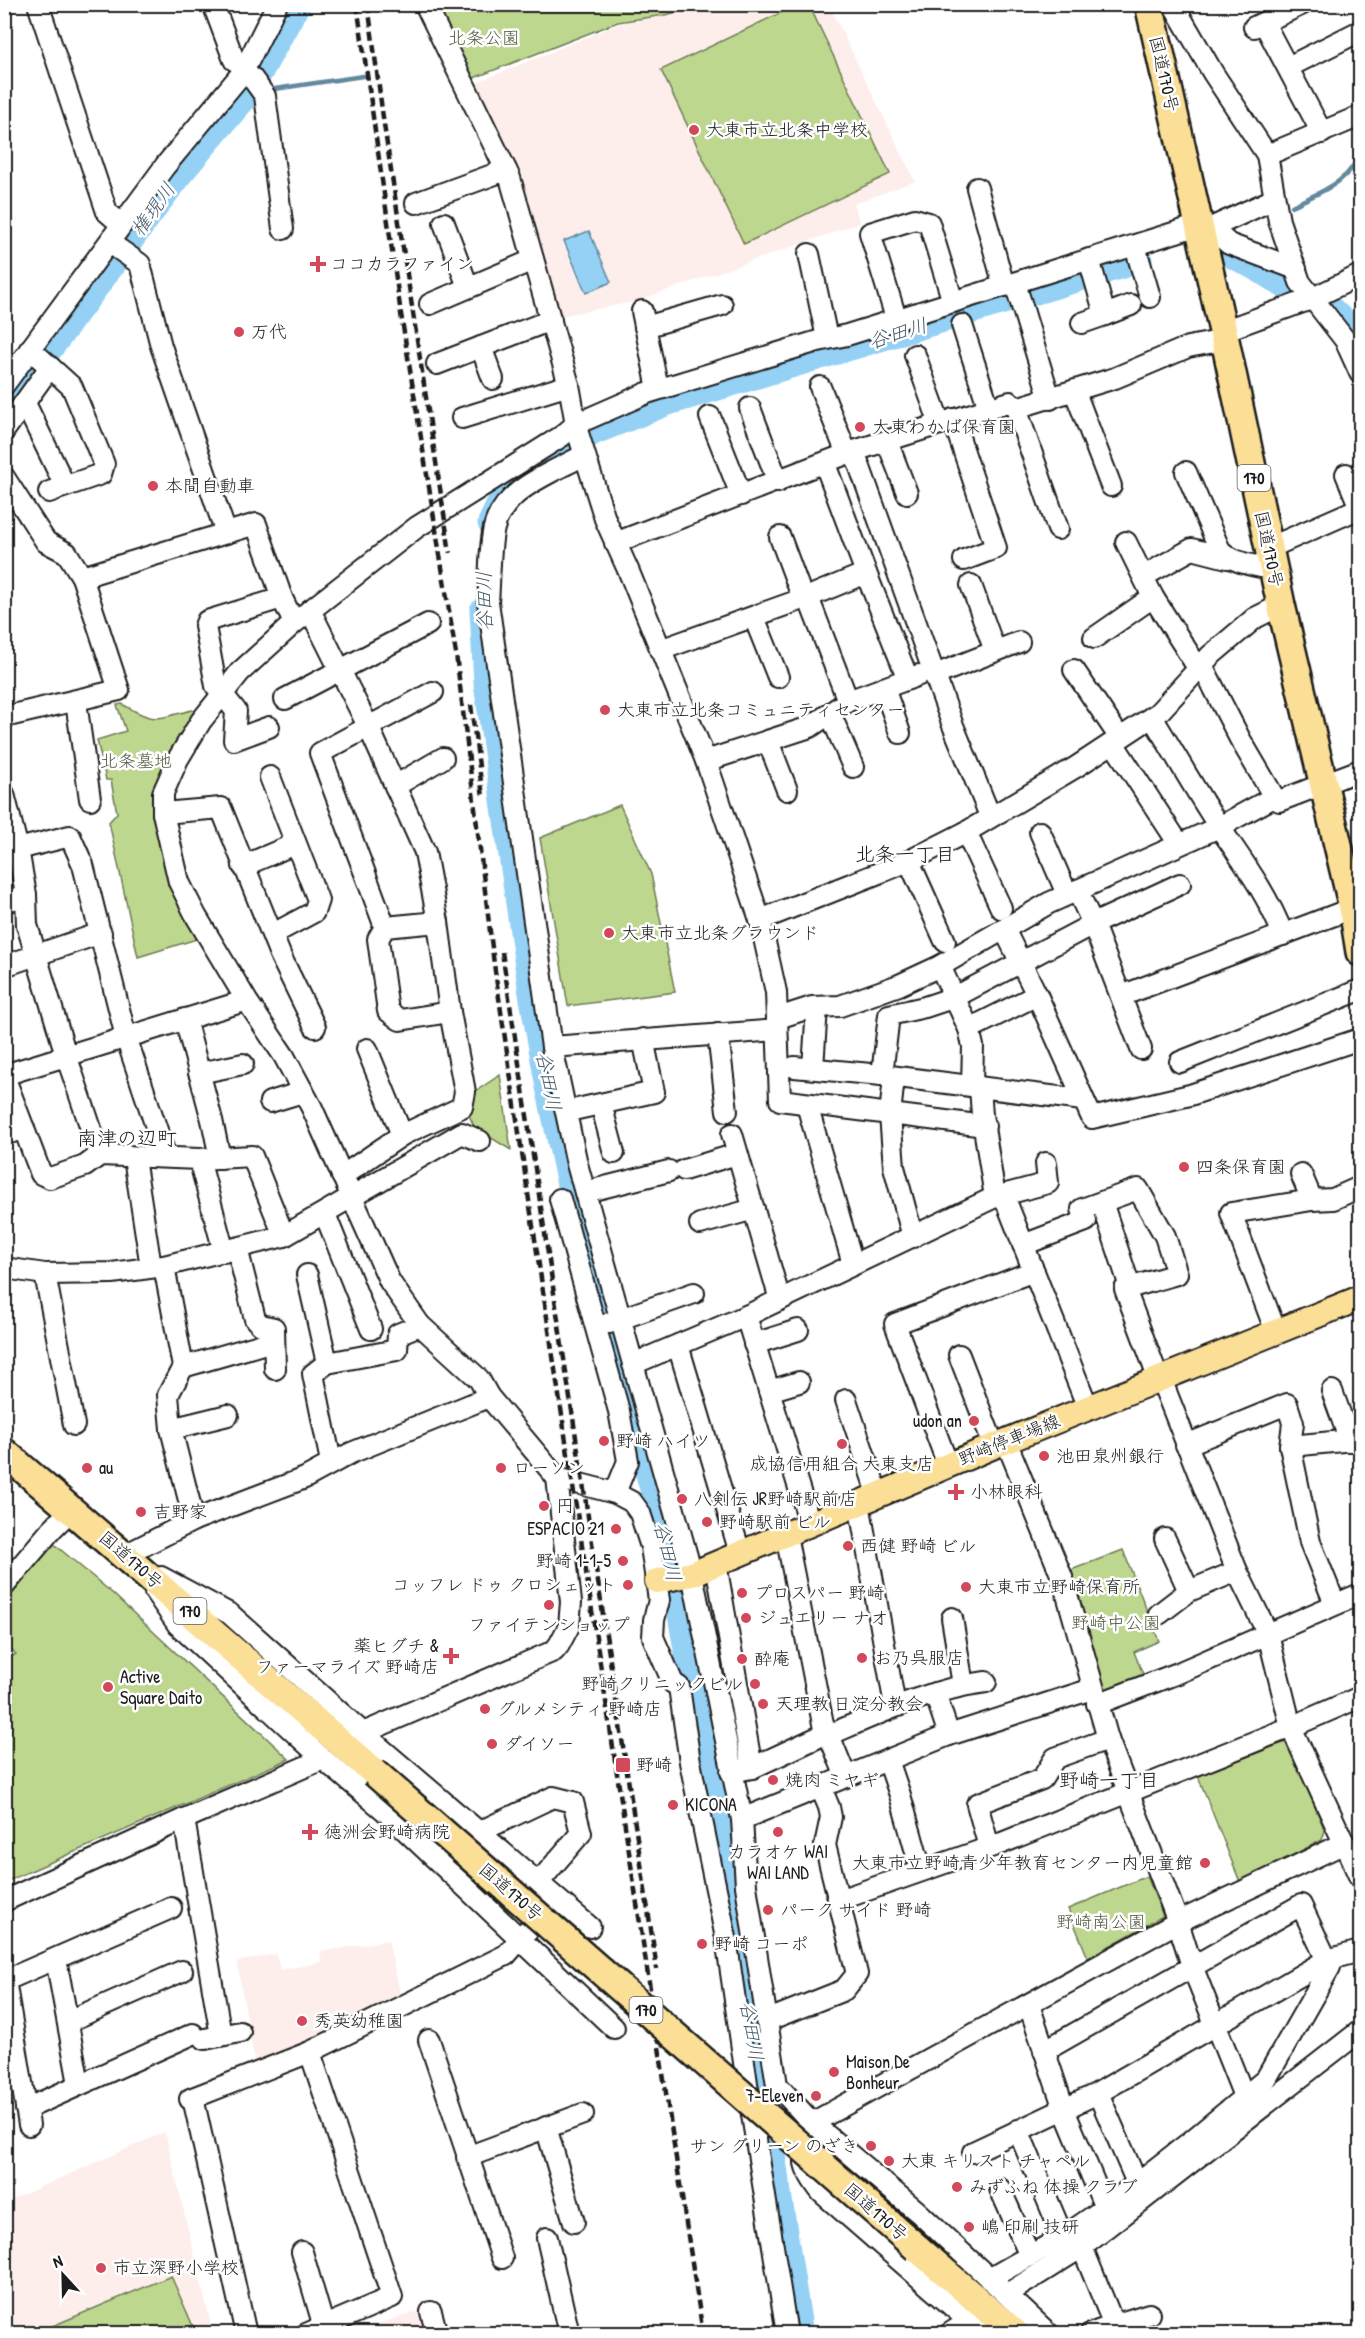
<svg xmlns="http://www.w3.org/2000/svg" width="1365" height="2338" font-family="'Patrick Hand','Klee One',sans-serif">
<rect width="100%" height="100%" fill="#fff"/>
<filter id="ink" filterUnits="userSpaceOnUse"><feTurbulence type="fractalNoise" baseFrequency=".0167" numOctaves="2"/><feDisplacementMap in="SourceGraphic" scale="12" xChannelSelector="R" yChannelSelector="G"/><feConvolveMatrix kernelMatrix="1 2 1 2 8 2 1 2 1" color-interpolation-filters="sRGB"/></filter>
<g filter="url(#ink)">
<g fill="#fdeeec">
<polygon points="720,5 829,5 915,181 854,204 860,223 634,302 560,316 522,199 520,177 473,84 619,24 666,16"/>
<polygon points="388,1940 402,2001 313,2041 255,2063 237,1962 276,1954 280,1970 322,1962 320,1952"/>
<polygon points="165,2132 213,2333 5,2333 4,2203"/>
<polygon points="423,2310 430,2333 348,2334 348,2333"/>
</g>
<g fill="#bed78e" stroke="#6d7a55" stroke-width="1.5">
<polygon points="799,4 809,5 890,174 744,244 661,70"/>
<polygon points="432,5 708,5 665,15 618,22 466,81"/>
<path d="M122,704C156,724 155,719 192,710L196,713L161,778L200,938L138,957L109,822L117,813L111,780H106L97,740L126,731L117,705Z"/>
<polygon points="620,805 651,874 675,992 568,1006 540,838"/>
<polygon points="500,1075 511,1150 475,1128 466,1109 473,1093"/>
<polygon points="54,1544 111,1592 289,1759 5,1882 5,1661 16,1654 5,1642 5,1603"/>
<polygon points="1123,1550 1159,1641 1134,1652 1145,1679 1123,1687 1101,1691 1066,1572"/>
<polygon points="1288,1741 1325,1831 1322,1840 1240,1882 1198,1776"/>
<polygon points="1147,1876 1163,1916 1088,1958 1068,1909"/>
<polygon points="171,2276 196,2333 36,2333"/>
</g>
<polygon fill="#94d1f5" stroke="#64899e" stroke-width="1.5" points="589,231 611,282 586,293 564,241"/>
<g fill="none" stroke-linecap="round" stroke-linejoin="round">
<g stroke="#64899e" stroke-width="4.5">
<polyline points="268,90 363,76"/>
<path d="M1292,206C1318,193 1352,182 1360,151"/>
</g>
<g stroke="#94d1f5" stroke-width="27">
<path d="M1211,248C1235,252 1274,278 1295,292"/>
<polyline points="1330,309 1360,338"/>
<polyline points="4,410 180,173 248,93 297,4"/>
<polyline points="491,523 507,489 557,452 595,431 668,402 1139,260"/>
<polyline points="483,611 487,683 532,993 549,1087 573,1198 655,1496 672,1563 748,2001 800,2334"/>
</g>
<g stroke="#1c1c1c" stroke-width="24">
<g id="minor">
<polyline points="38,4 107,212 121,224"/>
<polyline points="213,4 234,60 245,66"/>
<polyline points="425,4 510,178 569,385 577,430 605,519 629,572 706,761 760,920 776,992 780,1100 985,1126"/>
<polyline points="1173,4 1213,73 1267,155 1279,221 1300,282 1345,340 1360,373"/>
<polyline points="1264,23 1322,133"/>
<polyline points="1254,27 1303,4"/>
<polyline points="1288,67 1360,31"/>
<polyline points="243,72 252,78 265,96 283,229"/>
<polyline points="1267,155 1360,116"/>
<polyline points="977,188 1004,286"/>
<polyline points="416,203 506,170"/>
<polyline points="444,223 468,287"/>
<polyline points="1211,228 1229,244 1296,269"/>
<polyline points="1202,232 1274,199"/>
<polyline points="110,243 140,264 161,346 226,533"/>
<polyline points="1135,246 1150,297"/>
<polyline points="809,254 827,338"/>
<polyline points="1015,283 1050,399"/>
<polyline points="430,304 533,260"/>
<polyline points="642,311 658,389"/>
<polyline points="1105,315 1131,305"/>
<polyline points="896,318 870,233 915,219 929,223 953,302"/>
<polyline points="1082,323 1105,315 1089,259"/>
<polyline points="962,325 989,409"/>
<polyline points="645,327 722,305"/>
<polyline points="1223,331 1311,299 1360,275"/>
<polyline points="481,347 493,379"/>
<polyline points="30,349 72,387 104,464 101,474 49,492"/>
<polyline points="915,355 940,424"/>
<polyline points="437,364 551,320"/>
<polyline points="4,385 165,166 243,72 277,4"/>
<polyline points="820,387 847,454"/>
<polyline points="1075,392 1111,486"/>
<polyline points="25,403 65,486"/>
<polyline points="750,408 778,482"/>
<polyline points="1016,408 1115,378 1188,347 1225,340"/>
<polyline points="710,417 741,495"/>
<polyline points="462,418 569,385"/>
<polyline points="953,419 996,548 964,560"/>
<polyline points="4,431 50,367"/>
<polyline points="887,441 907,493"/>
<polyline points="854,451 952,723 990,816"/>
<path d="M584,455C552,473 504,488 494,528C489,548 490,580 488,602L552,1047L577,1164L692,1574L742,1819L746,1886L777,2085L812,2123L918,2212L1049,2334"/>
<polyline points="825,464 866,573"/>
<path d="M1186,472L1220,550C1234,564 1255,565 1273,570"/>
<polyline points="1346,474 1360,508"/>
<polyline points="4,477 46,542 67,553 82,577 119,690 4,717"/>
<polyline points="780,537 803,599"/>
<polyline points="1126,542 1153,597 1198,668"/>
<polyline points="615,543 854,451 1010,402 1016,408 1058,529"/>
<polyline points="1269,548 1360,508"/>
<polyline points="1144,576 1192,549 1227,558"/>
<polyline points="82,577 256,524 282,598 294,623"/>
<polyline points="971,585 995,651"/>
<polyline points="808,597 848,701"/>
<polyline points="310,610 369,728 425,852 438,922 450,1012 465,1092 462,1107 402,1135 342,1176"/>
<polyline points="754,617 778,677"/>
<polyline points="1094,638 1153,597"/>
<polyline points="660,650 808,597 866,573 908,679"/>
<polyline points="1202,665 1240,739 1274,797"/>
<polyline points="1074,670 1120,738"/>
<polyline points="935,675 1019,642"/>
<polyline points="884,688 900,733"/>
<polyline points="285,699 428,624"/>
<polyline points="76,702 90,799"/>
<polyline points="830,713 853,767"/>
<path d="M1152,717C1175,754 1196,792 1220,828C1244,863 1268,895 1283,935"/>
<polyline points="269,727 234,740 236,711 216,686 205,626 207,621 282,598"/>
<polyline points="768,741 787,790"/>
<polyline points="1113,743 1179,844"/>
<polyline points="706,761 810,727 848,701 919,675"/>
<polyline points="270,777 318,900 314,912 273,934"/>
<polyline points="395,786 443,758"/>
<polyline points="4,794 18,849 26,895 27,925 66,1055 100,1155"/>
<polyline points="163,813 221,808 281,957 315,1027"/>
<polyline points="966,832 1001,908"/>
<polyline points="1040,832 1067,894"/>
<polyline points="18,849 70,836 83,865 126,1037 166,1157"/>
<polyline points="909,861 945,941"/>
<polyline points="243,866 295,844"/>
<polyline points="1077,890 1093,924 1141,1049"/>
<polyline points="4,902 26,895"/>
<polyline points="760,920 909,861 966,832 1076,767 1158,713 1210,656 1255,618 1281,605"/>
<polyline points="438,922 385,927 378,939 388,1011 400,1020 450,1012"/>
<polyline points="385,927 320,753 433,692"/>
<polyline points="1004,929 1037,995 1092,1118 1190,1095 1360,1039"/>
<polyline points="4,966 101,933"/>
<polyline points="940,966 969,1029 973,1046 972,1085"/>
<polyline points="1121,996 1353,908"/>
<polyline points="778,1018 812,1007 840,1006 899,985 940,966 1049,903 1219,827 1274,797 1279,801 1360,770"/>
<polyline points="185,1019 212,1120 220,1158"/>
<polyline points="969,1029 1037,995"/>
<polyline points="718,1034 727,1111"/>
<polyline points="552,1047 777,1030"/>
<polyline points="367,1049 402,1135"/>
<polyline points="1180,1062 1360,990"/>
<polyline points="794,1067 882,1075 1083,1100"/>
<polyline points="813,1068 817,1007"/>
<polyline points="199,1073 243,1064"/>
<polyline points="4,1075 238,1003"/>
<polyline points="882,1075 889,1015 925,1007 955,997 1093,924 1180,884"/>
<polyline points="4,1076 41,1174 50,1178 85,1166 100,1155 199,1159 252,1156 284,1236"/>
<polyline points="894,1077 890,1115 894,1167 913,1237"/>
<polyline points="980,1087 982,1115 995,1197"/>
<polyline points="270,1102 303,1092"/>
<polyline points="601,1104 614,1153"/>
<polyline points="807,1105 853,1264"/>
<polyline points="573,1110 654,1092 643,1039"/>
<polyline points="732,1134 780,1300"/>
<polyline points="4,1135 24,1128"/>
<polyline points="134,1158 151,1267"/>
<polyline points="199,1159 224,1252"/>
<polyline points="684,1170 737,1154"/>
<polyline points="1301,1174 1312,1200"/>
<polyline points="585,1192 669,1171"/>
<polyline points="1004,1196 1088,1408"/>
<polyline points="560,1199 619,1411 628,1461 615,1493"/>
<polyline points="1102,1202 1130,1287"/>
<polyline points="325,1214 371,1329"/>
<polyline points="700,1224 754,1209"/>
<polyline points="1023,1245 1086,1221 1082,1209 1138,1189 1165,1236 1177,1274 1125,1289 1156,1372 1161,1379 1237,1571 1268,1634 1291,1727 1360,1878"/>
<polyline points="237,1248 255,1319 261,1325 274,1328 275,1369"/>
<polyline points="164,1266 183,1367 168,1395 171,1429 194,1520"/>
<polyline points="4,1268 45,1274 112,1273 164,1266 284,1236 462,1133 480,1141"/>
<polyline points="45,1274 74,1425"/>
<polyline points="307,1275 327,1363"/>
<polyline points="746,1316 810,1524"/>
<polyline points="609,1323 694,1293"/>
<polyline points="1276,1332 1231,1213 1312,1200 1333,1199 1360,1187"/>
<polyline points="754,1344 798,1330"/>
<polyline points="678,1345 740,1553"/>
<polyline points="959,1355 994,1446"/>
<polyline points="633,1364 746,1316 995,1197 1048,1183 1046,1163"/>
<polyline points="183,1367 273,1341"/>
<polyline points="769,1391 799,1382"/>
<polyline points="1332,1391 1350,1441"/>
<polyline points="846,1400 878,1495"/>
<polyline points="171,1429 228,1415"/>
<polyline points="1006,1441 1062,1577 1108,1739 1178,1922 1192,1966 1251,2114"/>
<polyline points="1186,1445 1287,1404 1293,1423 1290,1446 1310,1542 1335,1604"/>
<polyline points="1290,1446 1354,1440 1360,1438"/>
<polyline points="331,1462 313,1374 327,1363 397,1350 398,1334 420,1325"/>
<polyline points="948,1465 895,1324 1034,1271"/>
<polyline points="859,1503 895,1706"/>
<polyline points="786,1535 825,1734"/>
<polyline points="1165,1539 1189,1591"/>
<polyline points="125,1555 194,1520 305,1478 351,1453 489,1397"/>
<polyline points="716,1564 752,1768"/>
<polyline points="161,1577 230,1614 363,1733 590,1927"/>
<polyline points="4,1586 52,1529 72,1509"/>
<polyline points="155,1592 178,1625 323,1759 384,1810 614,2028"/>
<polyline points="1159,1614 1189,1591 1237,1571"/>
<polyline points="952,1618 963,1685"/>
<polyline points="935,1693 949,1735"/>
<polyline points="1097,1704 1178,1673 1360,1594"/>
<polyline points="363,1733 554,1651 559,1645 569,1626 571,1602 557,1478"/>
<polyline points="829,1735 846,1777"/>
<polyline points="888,1760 900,1795 921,1870"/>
<path d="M731,1772L752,1768L825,1734L829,1735C880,1713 931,1689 986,1682"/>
<polyline points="184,1819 221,2036"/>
<polyline points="742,1819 949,1735 1092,1689"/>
<polyline points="479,1832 553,1797 573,1802 581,1833 539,1882"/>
<polyline points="989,1847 977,1804 1042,1779 1055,1758 1108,1739"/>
<polyline points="839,1900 1002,1843 1291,1727 1360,1697"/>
<polyline points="4,1901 184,1819 323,1759"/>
<polyline points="56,1959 79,2084"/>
<polyline points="4,1974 29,2125"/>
<polyline points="4,1981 171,1908"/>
<polyline points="1029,2005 1065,2112 1105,2208"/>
<polyline points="69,2021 182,1971"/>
<polyline points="766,2021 844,1990 857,1974 825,1845 831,1817 829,1807 821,1788"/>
<polyline points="205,2039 240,2032"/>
<polyline points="429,2040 502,2258"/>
<polyline points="1098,2093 1137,2183"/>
<polyline points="193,2098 246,2334"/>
<polyline points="190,2099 310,2052 506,1955 547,1908"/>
<polyline points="26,2109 193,2034"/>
<polyline points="546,2127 574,2222"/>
<polyline points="1018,2130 1063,2237"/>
<polyline points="973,2152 1098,2093 1327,1960 1360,1951"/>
<polyline points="467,2157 583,2114"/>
<polyline points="1000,2189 1030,2256"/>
<polyline points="547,2238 569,2334"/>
<polyline points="1082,2247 1114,2325 1090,2334"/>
<polyline points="302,2252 326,2334"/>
<polyline points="989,2279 1063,2237 1105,2208 1190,2142 1266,2079 1330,1967 1301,1905 1044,2051"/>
<polyline points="1007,2294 1082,2247 1360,2031"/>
<polyline points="431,2312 437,2334"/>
<polyline points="1114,2325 1149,2314"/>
<polyline points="306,2334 392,2297 310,2052"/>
<polyline points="787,2334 748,2090 726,1938 690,1762 679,1687 673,1683 653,1637 654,1620 659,1600 651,1547 640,1513 632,1502 615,1493 557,1478 489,1397 479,1379 420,1325 390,1282 312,1108 284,1056 247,1001 196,916 179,882 163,813 163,793 178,759 201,721 240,672 294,623 417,527 562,436 576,424 647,393 818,341 847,335 1199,225"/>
<polyline points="949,2334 969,2321"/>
<path d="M984,2334L822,2193C798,2163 803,2157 812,2123L1178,1922L1345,1843"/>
</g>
</g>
<g stroke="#1c1c1c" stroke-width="28">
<polyline id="major" points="657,1581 692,1574 994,1446 1360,1298"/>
</g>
<g stroke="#1c1c1c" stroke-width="32">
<g id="highway">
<polyline points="1149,4 1225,340 1281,605 1353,908 1360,952"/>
<polyline points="4,1452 374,1772"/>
<polyline points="917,2248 1016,2334"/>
</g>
</g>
<use href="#minor" stroke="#fff" stroke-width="20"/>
<use href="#major" stroke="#fbdf96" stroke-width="24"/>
<use href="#highway" stroke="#fbdf96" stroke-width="27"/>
<g stroke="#1c1c1c" stroke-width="4.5" stroke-dasharray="9 4.5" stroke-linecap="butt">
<polyline points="357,4 401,314 456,654 494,964 527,1187 703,2334"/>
<polyline points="368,4 384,125 450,553"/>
<polyline points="471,705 483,797"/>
<polyline points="502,952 657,1969"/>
</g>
<g stroke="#1c1c1c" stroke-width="32" stroke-linecap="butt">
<polyline id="highway-bridge" points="374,1772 917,2248"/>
</g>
<use href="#highway-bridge" stroke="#fbdf96" stroke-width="27"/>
</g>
</g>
<g fill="#d1495b" stroke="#fff" stroke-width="2">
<circle cx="694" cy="130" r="6"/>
<path d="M315 255h6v6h6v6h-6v6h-6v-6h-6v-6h6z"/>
<circle cx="239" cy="332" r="6"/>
<circle cx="860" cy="427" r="6"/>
<circle cx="153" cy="486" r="6"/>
<circle cx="605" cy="710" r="6"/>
<circle cx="609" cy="933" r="6"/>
<circle cx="1184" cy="1167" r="6"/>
<circle cx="974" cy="1421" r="6"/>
<circle cx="604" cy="1441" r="6"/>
<circle cx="842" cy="1444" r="6"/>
<circle cx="1044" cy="1456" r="6"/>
<circle cx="87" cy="1468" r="6"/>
<circle cx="501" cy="1468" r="6"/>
<path d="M953 1483h6v6h6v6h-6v6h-6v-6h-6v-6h6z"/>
<circle cx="682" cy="1499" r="6"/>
<circle cx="544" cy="1506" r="6"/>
<circle cx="141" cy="1512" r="6"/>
<circle cx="707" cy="1522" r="6"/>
<circle cx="616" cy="1529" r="6"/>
<circle cx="848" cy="1546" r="6"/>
<circle cx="623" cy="1561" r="6"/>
<circle cx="628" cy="1585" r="6"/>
<circle cx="966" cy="1587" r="6"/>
<circle cx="742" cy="1593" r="6"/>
<circle cx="549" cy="1605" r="6"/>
<circle cx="746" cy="1618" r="6"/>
<path d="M448 1647h6v6h6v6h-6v6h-6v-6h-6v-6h6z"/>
<circle cx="862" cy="1658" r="6"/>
<circle cx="742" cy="1659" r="6"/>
<circle cx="755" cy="1684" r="6"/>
<circle cx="108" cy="1687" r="6"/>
<circle cx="763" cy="1704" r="6"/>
<circle cx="485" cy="1709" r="6"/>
<circle cx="492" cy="1744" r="6"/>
<rect x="615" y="1757" width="16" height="16" rx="3"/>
<circle cx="773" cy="1780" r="6"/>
<circle cx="673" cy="1805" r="6"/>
<path d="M307 1823h6v6h6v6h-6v6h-6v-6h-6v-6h6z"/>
<circle cx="778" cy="1832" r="6"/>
<circle cx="1205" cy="1863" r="6"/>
<circle cx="768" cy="1910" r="6"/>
<circle cx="702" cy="1944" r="6"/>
<circle cx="302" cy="2021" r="6"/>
<circle cx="834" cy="2072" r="6"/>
<circle cx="816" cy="2096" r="6"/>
<circle cx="871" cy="2146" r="6"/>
<circle cx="889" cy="2161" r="6"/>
<circle cx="957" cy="2187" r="6"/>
<circle cx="969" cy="2227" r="6"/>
<circle cx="101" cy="2268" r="6"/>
</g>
<g text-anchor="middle" stroke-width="5" stroke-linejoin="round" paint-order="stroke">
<g fill="#fff" stroke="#606060" stroke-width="1.5">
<rect x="1237.5" y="465" width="33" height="26" rx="4.5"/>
<rect x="173.5" y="1598" width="33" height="26" rx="4.5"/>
<rect x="629.5" y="1997" width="33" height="26" rx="4.5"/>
</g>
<g font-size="16" font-weight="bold" fill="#1c1c1c">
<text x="1254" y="484">170</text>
<text x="190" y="1617">170</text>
<text x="646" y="2016">170</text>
</g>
<g font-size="18" fill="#555d44" stroke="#fff">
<text x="484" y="44">北条公園</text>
<text x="136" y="767">北条墓地</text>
<text x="1116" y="1629">野崎中公園</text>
<text x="1101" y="1928">野崎南公園</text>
</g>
<g font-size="18" fill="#1c1c1c" stroke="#fff">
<text transform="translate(1164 74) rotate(77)" y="6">国道170号</text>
<text transform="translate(1269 549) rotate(78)" y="6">国道170号</text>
<text transform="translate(1009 1440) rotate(-22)" y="6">野崎停車場線</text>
<text transform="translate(131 1560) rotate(41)" y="6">国道170号</text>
<text transform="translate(511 1892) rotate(41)" y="6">国道170号</text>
<text transform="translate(876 2212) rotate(41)" y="6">国道170号</text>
</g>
<g font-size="18" fill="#1c1c1c" stroke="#fff" text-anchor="start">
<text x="706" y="136">大東市立北条中学校</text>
<text x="330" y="270">ココカラファイン</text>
<text x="251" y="338">万代</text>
<text x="872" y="433">大東わかば保育園</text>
<text x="165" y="492">本間自動車</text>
<text x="617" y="716">大東市立北条コミュニティセンター</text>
<text x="621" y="939">大東市立北条グラウンド</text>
<text x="1196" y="1173">四条保育園</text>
<text x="962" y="1427" text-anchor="end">udon an</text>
<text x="616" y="1447">野崎 ハイツ</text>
<text x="1056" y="1462">池田泉州銀行</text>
<text x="842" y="1470" text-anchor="middle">成協信用組合 大東支店</text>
<text x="99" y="1474">au</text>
<text x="513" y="1474">ローソン</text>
<text x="970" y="1498">小林眼科</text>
<text x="694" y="1505">八剣伝 JR野崎駅前店</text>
<text x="556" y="1512">円</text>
<text x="153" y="1518">吉野家</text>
<text x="719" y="1528">野崎駅前 ビル</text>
<text x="604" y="1535" text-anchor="end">ESPACIO 21</text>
<text x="860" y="1552">西健 野崎 ビル</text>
<text x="611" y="1567" text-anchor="end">野崎 1-1-5</text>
<text x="616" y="1591" text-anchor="end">コッフレ ドゥ クロシェット</text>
<text x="978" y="1593">大東市立野崎保育所</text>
<text x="754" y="1599">プロスパー 野崎</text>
<text x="758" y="1624">ジュエリー ナオ</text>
<text x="549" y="1631" text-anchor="middle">ファイテンショップ</text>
<text x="439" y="1652" text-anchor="end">薬ヒグチ &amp;<tspan x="439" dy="21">ファーマライズ 野崎店</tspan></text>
<text x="874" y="1664">お乃呉服店</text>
<text x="754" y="1665">酔庵</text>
<text x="120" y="1683">Active<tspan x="120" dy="21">Square Daito</tspan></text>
<text x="743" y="1690" text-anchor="end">野崎クリニックビル</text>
<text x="775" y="1710">天理教 日淀分教会</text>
<text x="497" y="1715">グルメシティ 野崎店</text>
<text x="504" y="1750">ダイソー</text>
<text x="636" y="1771">野崎</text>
<text x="785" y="1786">焼肉 ミヤギ</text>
<text x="685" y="1811">KICONA</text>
<text x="324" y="1838">徳洲会野崎病院</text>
<text x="778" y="1858" text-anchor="middle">カラオケ WAI<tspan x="778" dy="21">WAI LAND</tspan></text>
<text x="1193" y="1869" text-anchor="end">大東市立野崎青少年教育センター内児童館</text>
<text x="780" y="1916">パーク サイド 野崎</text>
<text x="714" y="1950">野崎 コーポ</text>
<text x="314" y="2027">秀英幼稚園</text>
<text x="846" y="2068">Maison De<tspan x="846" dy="21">Bonheur</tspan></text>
<text x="804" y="2102" text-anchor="end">7-Eleven</text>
<text x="859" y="2152" text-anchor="end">サン グリーン のざき</text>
<text x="901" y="2167">大東 キリスト チャペル</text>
<text x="969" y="2193">みずふね 体操 クラブ</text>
<text x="981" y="2233">嶋 印刷 技研</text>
<text x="113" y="2274">市立深野小学校</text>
</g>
<g font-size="20" font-style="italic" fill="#465b68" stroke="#fff">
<text transform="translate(153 209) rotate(-54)" y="7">権現川</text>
<text transform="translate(898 333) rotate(-17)" y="7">谷田川</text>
<text transform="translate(484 601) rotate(-91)" y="7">谷田川</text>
<text transform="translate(549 1081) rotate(79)" y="7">谷田川</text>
<text transform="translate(668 1552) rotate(77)" y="7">谷田川</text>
<text transform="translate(752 2031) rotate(81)" y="7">谷田川</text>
</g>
<g font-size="20" fill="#1c1c1c" stroke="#fff">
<text x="905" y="861">北条一丁目</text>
<text x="127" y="1145">南津の辺町</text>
<text x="1109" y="1787">野崎一丁目</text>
</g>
</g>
<rect width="1365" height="2338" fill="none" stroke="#fff" stroke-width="24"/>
<rect x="12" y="12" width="1341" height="2314" fill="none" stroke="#1c1c1c" stroke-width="2" filter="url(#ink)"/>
<g transform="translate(63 2275) rotate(338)" stroke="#ffffff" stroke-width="4.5" paint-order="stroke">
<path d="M0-4.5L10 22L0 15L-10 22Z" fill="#1c1c1c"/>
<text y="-9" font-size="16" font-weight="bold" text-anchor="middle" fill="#1c1c1c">N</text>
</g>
</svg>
